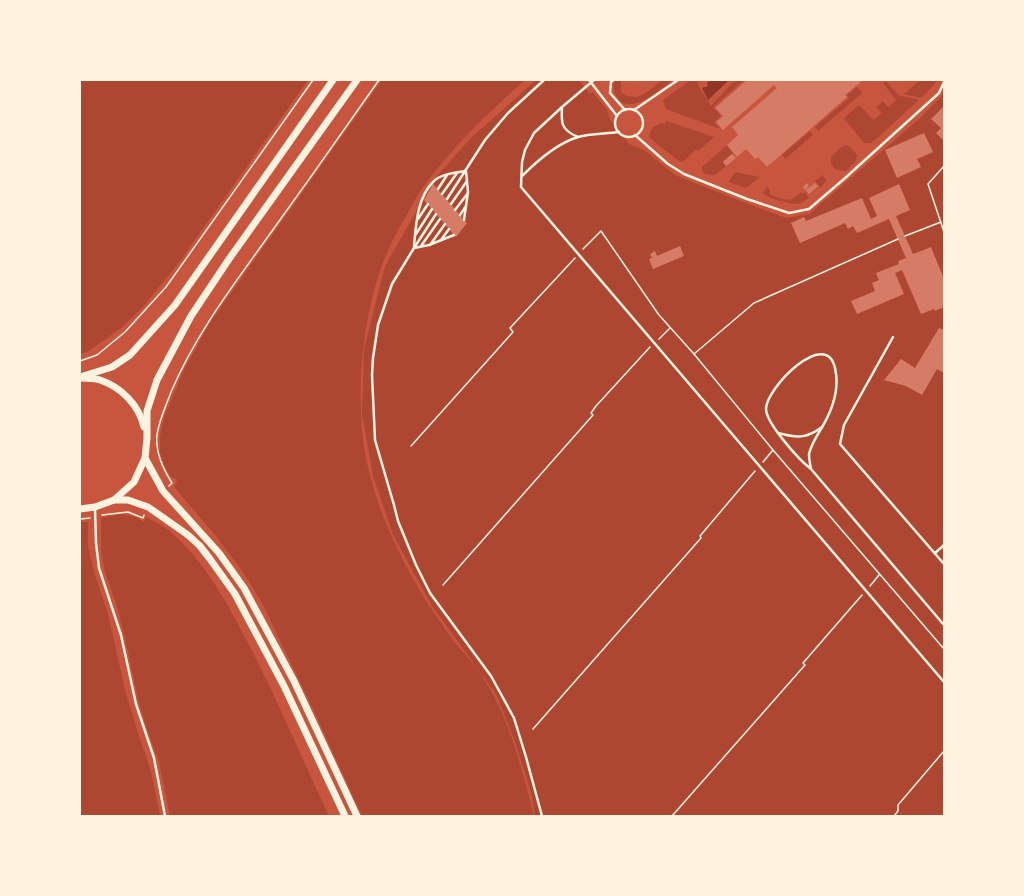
<svg xmlns="http://www.w3.org/2000/svg" width="1024" height="896" font-family="Rubik,sans-serif">
<rect width="100%" height="100%" fill="#c8553d"/>
<g fill="#ae4732">
<polygon points="80,80 308,80 180,261 142,308 121,328 87,352 80,354"/>
<path d="M382,80H525C489,112 453,146 424,186C418,193 414,202 409,211C398,229 387,250 380,271C362,323 356,394 364,448C372,496 392,542 416,584C427,603 440,622 453,640C463,653 476,665 484,679C510,720 522,769 534,816H362L314,711L262,603L245,575L216,536L174,487L177,481L175,478H172L166,469L160,452V436L164,418L183,372L209,324Z"/>
<polygon points="536,80 579,80 590,94 592,92 607,109 609,118 629,144 644,150 675,175 725,195 786,218 809,214 919,119 942,96 944,91 944,816 535,816 531,792 515,742 496,694 432,606 393,535 373,476 362,414 364,349 385,266 436,177 472,137"/>
<path d="M616,80H623L621,82V92L627,96L637,97L646,93L661,81L673,80C660,89 630,117 617,97C613,92 613,86 616,80Z"/>
<polygon points="691,80 702,80 698,81 698,85 711,106 735,80 744,80 713,107 721,116 714,122 720,129 666,109 663,100"/>
<polygon points="920,80 937,80 935,84 921,98 904,94"/>
<polygon points="886,81 900,97 902,96 919,100 876,139 870,143 864,143 844,118 859,105 874,120 882,113 876,107 883,101 888,107 896,100 883,83"/>
<polygon points="857,87 862,93 818,131 815,127 849,98 847,95"/>
<polygon points="666,121 714,137 698,151 696,149 684,161 680,162 651,139 649,136 652,128 661,123 665,124"/>
<polygon points="810,131 813,135 785,159 782,155"/>
<polygon points="727,145 733,153 723,161 726,166 715,175 705,174 702,171 702,167"/>
<polygon points="846,145 850,147 857,155 856,161 846,171 836,170 831,164 831,157 841,147"/>
<polygon points="735,172 760,177 746,188 729,182 729,181"/>
<polygon points="823,175 826,181 821,188 815,181"/>
<path d="M767,187L770,190V195C787,200 788,204 801,192L803,194L805,192L809,198C805,201 802,203 797,204C790,204 766,198 763,193Z"/>
<path d="M121,514L135,517L144,522L146,517C153,521 161,524 167,529C204,559 228,604 249,645C278,701 302,759 329,816H170L159,761L147,730L138,699L125,638L116,603L105,572L101,551V518Z"/>
<polygon points="80,522 88,522 88,547 96,578 108,614 125,690 138,733 151,771 160,816 80,816"/>
</g>
<polygon fill="#8f3625" points="714,80 729,80 708,100 702,88 708,86 707,82"/>
<g fill="#d67c66">
<polygon points="747,80 863,80 845,95 847,97 767,167 758,157 755,159 746,149 737,157 727,145 738,135 732,127 777,88 774,85 723,130 716,122 723,116 715,108"/>
<polygon points="944,106 944,141 936,133 941,128 931,119"/>
<polygon points="924,133 933,152 917,159 921,167 897,178 885,150"/>
<polygon points="732,154 736,158 726,166 723,162"/>
<polygon points="807,183 809,186 805,190 803,187"/>
<polygon points="815,183 818,186 809,194 806,190"/>
<polygon points="433,184 467,223 456,237 424,200"/>
<polygon points="899,184 910,210 896,216 913,254 931,247 944,279 944,307 935,311 934,309 921,314 902,270 895,273 904,294 857,314 851,301 875,291 872,283 879,280 876,273 899,264 898,261 906,258 889,219 857,233 853,226 848,229 845,223 800,243 791,223 804,217 806,221 862,198 871,219 877,216 869,198"/>
<polygon points="680,246 684,256 653,269 649,259 652,258 650,254 655,251 657,256"/>
<polygon points="939,328 944,330 944,373 937,369 922,395 906,386 884,380 901,359 915,368"/>
</g>
<g fill="none" stroke-linecap="round" stroke-linejoin="round">
<g stroke="#fff3e0" stroke-width="1.5">
<polyline points="944,166 928,184 944,232"/>
<polyline points="905,236 941,222"/>
<polyline points="583,249 601,231 659,315 694,354 773,450 944,649"/>
<polyline points="659,339 670,328"/>
<polyline points="694,354 754,303 898,239"/>
<polyline points="80,361 97,355 125,332 166,287 313,80"/>
<polyline points="411,446 513,332 510,328 575,258"/>
<polyline points="763,462 773,450"/>
<path d="M169,486L172,483C163,469 155,453 157,435C159,420 166,406 171,392C196,333 235,283 272,231C308,181 344,130 379,80"/>
<polyline points="102,515 128,512 143,518 144,515"/>
<polyline points="80,519 90,518"/>
<polyline points="443,585 593,415 591,413 596,406 650,347"/>
<polyline points="870,586 879,575"/>
<polyline points="533,729 701,538 700,536 755,471"/>
<polyline points="672,816 805,665 803,663 862,595"/>
<polyline points="894,816 898,811 898,805 944,751"/>
</g>
<g stroke="#fff3e0" stroke-width="2.5">
<polyline points="589,80 617,116"/>
<polyline points="594,80 562,107 534,133 525,150 522,162 521,187 944,682"/>
<polyline points="613,80 611,82 610,93 625,110"/>
<path d="M562,107C561,123 561,130 578,137"/>
<circle cx="629" cy="123" r="14"/>
<polyline points="634,110 678,80"/>
<polyline points="635,135 668,164 684,174 747,199 789,213 809,209 844,179 939,93 944,82"/>
<path d="M522,176C537,161 558,143 578,137C590,133 606,134 619,132"/>
<polyline points="438,189 447,175"/>
<polyline points="442,194 457,173"/>
<polyline points="447,199 485,140 508,113 544,80"/>
<polyline points="451,204 467,181"/>
<polyline points="455,210 468,193"/>
<polyline points="436,214 414,248 392,284 378,325 373,358 372,375 375,440 394,505 398,521 416,565 430,593 491,676 514,718 526,757 542,816"/>
<polyline points="460,215 466,206"/>
<polyline points="418,219 428,204"/>
<polyline points="464,220 468,192 466,171"/>
<polyline points="416,234 432,209"/>
<polyline points="441,240 449,229"/>
<polyline points="430,245 445,224"/>
<path d="M414,246C416,225 417,198 433,182C440,174 455,173 465,171"/>
<polyline points="421,246 440,219"/>
<polyline points="414,248 429,245 454,235"/>
<polyline points="893,337 844,425 840,444 944,564"/>
<path d="M778,433C797,438 806,439 822,427"/>
<path d="M811,469C810,464 809,458 809,454C811,445 817,436 821,429C832,411 840,389 835,368C826,327 766,388 766,409C766,423 799,460 811,469L944,625"/>
<polyline points="95,508 96,543 99,568 121,635 136,704 154,758 165,816"/>
<polyline points="935,553 944,545"/>
</g>
<g stroke="#fff3e0" stroke-width="7">
<polyline points="80,377 112,367 130,355 175,305 333,80"/>
<path d="M81,378C87,378 94,378 100,380C121,387 139,405 144,427"/>
<polyline points="145,458 163,491 219,553 244,588 294,681 357,816"/>
<polyline points="114,500 134,482 145,458 147,438 147,411 157,380 191,316 229,259 357,80"/>
<polyline points="80,509 95,507 114,500 128,500 148,507 188,535 200,546 210,559 235,594 284,686 345,816"/>
</g>
</g>
<rect width="1024" height="896" fill="none" stroke="#fff3e0" stroke-width="162"/>
</svg>
